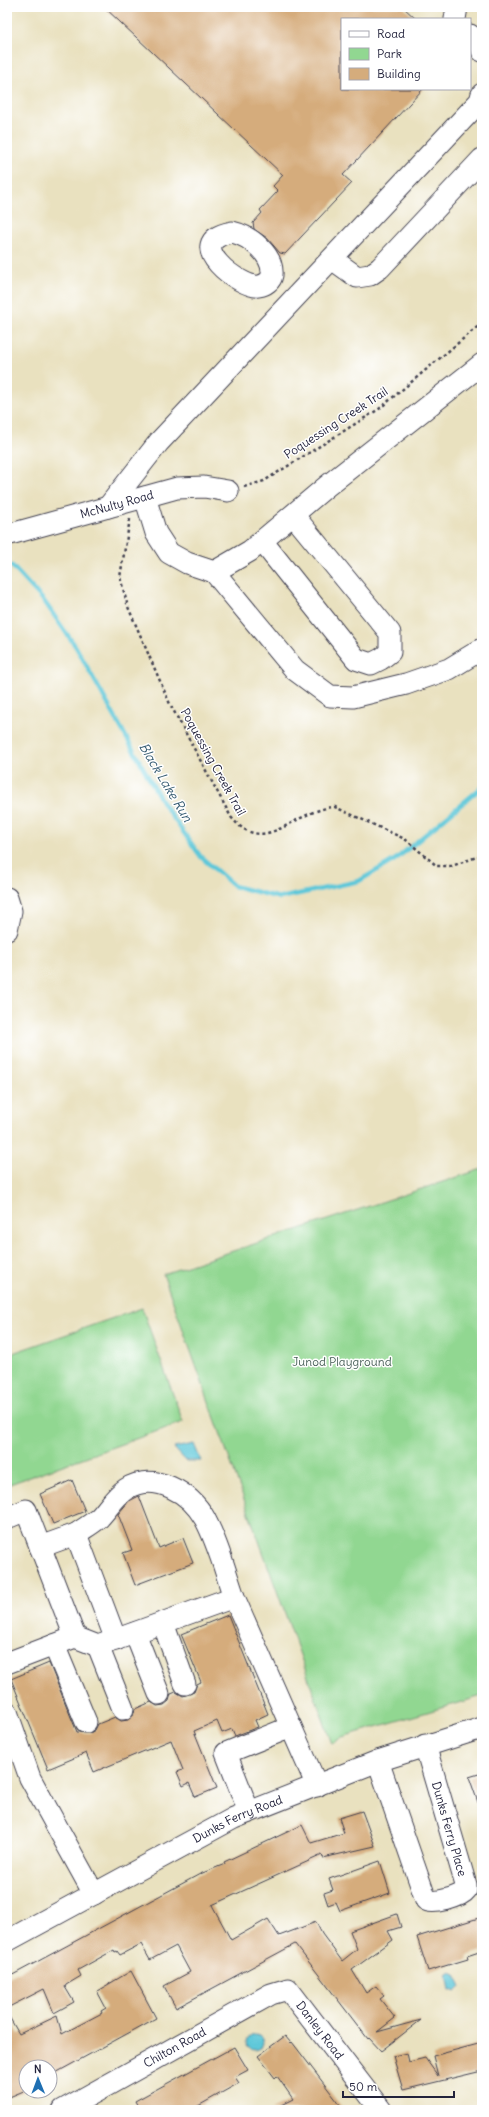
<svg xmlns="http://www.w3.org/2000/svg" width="489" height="2117" font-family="Delius,sans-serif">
<rect width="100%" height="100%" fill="#fff"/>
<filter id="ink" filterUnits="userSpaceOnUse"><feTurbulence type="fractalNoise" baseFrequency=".025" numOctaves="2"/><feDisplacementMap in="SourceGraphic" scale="8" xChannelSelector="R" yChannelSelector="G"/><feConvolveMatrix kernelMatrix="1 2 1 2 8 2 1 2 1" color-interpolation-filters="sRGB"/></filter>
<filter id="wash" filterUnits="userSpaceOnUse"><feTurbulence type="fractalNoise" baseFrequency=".012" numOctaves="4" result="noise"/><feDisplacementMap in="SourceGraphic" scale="16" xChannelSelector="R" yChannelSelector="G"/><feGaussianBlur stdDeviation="0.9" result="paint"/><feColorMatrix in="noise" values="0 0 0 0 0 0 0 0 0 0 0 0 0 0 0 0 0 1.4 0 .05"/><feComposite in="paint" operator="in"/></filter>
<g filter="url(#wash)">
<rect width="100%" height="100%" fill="#e9e1bf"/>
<g fill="#91d791" stroke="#5a7c66">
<polygon points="482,1169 482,1696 342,1737 332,1744 163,1274"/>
<polygon points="142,1308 183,1422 7,1485 7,1355"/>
</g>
<g fill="#5ec8d9" stroke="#40758a">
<polygon points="194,1444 201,1461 186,1461 174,1448"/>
<polygon points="451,1972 456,1974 461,1987 456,1992 450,1990 447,1975"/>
<circle cx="255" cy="2042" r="8"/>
</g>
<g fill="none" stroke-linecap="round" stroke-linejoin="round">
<polyline stroke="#5ec8d9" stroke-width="4.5" points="12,566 44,601 76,647 164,805 201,857 234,886 280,898 359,881 396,859 482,787"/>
</g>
<g id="blocks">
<g fill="#d5ac7c">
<polygon points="104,7 403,7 416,19 342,19 342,89 423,89 343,175 352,183 285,254 280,253 267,238 254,229 253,223 262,213 260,210 278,191 273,186 283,175"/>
<polygon points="72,1480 85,1511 53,1524 40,1494"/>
<polygon points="139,1496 159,1548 183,1538 193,1563 135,1585 123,1553 132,1550 118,1514 129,1501"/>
<polygon points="228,1615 268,1714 255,1720 258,1727 235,1736 232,1729 222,1733 217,1721 194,1731 217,1788 195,1797 189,1783 183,1786 177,1772 183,1770 171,1740 94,1772 86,1753 48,1769 11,1679 49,1663 77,1732 90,1733 95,1730 98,1724 115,1717 121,1721 128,1720 133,1716 135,1709 151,1702 157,1706 164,1705 169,1701 171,1694 176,1692 183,1696 194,1692 197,1684 201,1682 181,1634"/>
<polygon points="482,1773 482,1808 480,1808 469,1777"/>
<polygon points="362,1811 375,1846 323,1858 322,1855 212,1905 231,1940 268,1919 279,1936 316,1922 322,1934 342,1961 357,1949 350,1931 397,1914 401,1927 388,1931 393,1940 352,1970 366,1993 376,1986 384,1996 380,1999 395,2018 377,2032 421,2020 381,2051 369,2038 368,2039 295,1944 176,2008 164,1986 190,1972 176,1946 150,1960 141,1944 120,1955 117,1951 115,1952 114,1950 78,1970 81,1976 66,1985 65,1987 74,2002 54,2013 44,1989 7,2008 7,1978 200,1874 225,1864 224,1862 302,1825 311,1843 344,1833 339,1818"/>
<polygon points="380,1861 390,1893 340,1911 336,1902 328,1905 324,1893 333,1890 329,1879"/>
<polygon points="482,1917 482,1951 467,1956 468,1959 428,1971 417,1937"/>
<polygon points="131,1971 156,2018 50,2076 50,2067 26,2067 26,2090 7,2098 7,2013 19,2034 57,2016 62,2034 102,2013 101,2011 106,2008 97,1991"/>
<polygon points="285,2036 291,2043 292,2042 344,2110 271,2110 293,2099 277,2076 275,2078 258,2056"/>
<polygon points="482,2043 482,2071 403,2090 393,2056 407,2053 409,2062 425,2058 438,2076 433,2056"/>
<polygon points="234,2047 248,2070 235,2077 239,2083 191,2110 140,2110 135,2101"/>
</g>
</g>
</g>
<g filter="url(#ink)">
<use href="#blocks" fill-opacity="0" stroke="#403f4f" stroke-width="1"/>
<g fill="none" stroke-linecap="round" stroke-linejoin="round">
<g stroke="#403f4f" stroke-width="23">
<g id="minor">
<polyline points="455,19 457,7"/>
<polyline points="470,35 481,46 482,51"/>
<path d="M232,232C250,236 274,255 272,275C271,281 265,285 259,286C242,289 178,242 232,232Z"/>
<polyline points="332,259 357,277 370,275 380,268 482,159"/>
<polyline points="145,497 156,533 169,553 187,563 214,572 295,670 330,696 353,697 406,684 449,669 482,649"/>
<polyline points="108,507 159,442 480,101 482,94"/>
<path id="s1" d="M7,535L177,488L204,487L228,491"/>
<polyline points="262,541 356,659 371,664 381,659 390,652 390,633 294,516"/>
<polyline points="214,572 250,551 327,486 482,364"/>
<polyline points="7,898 11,911 7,930"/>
<polyline points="7,1518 26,1510 75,1637"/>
<path d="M76,1534C83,1529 92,1524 99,1518C108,1509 114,1497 126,1489C154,1471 190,1492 205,1519C218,1543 225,1571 234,1597"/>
<polyline points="40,1547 76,1534 116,1640"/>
<polyline points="163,1623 185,1684"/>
<polyline points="135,1633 159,1694"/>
<polyline points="54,1645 86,1722"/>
<polyline points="98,1646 123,1709"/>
<polyline points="7,1663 75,1637 98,1646 234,1597 317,1786"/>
<polyline points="7,1712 30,1778 94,1894"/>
<path d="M378,1761L426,1900C432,1905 461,1897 466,1890V1885L425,1745"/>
<polyline points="249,1812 226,1753 291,1727"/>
<path id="s2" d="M7,1941L234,1818L378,1761L482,1728"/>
<path id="s3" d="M63,2110L271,1994L288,1989L381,2110"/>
</g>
</g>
<g stroke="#403f4f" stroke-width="2.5" stroke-dasharray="3 3" stroke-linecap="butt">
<polyline points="244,487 264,481 379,409 482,323"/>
<path d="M130,519L120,577L128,607L170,704L231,817C265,859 294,809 335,807L405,839L437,866H452L482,855"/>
</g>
<use href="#minor" stroke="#fff" stroke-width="21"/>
</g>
</g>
<g text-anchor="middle" stroke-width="3" stroke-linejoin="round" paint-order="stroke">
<g font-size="12" fill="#22223b" stroke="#fff">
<text transform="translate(336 423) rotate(-33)" y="4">Poquessing Creek Trail</text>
<text dy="4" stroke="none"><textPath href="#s1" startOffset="114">McNulty Road</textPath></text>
<text transform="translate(213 762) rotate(61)" y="4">Poquessing Creek Trail</text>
<text dy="4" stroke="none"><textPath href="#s2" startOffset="261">Dunks Ferry Road</textPath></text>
<text transform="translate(449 1829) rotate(74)" y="4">Dunks Ferry Place</text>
<text dy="4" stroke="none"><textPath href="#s3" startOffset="308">Danley Road</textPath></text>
<text dy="4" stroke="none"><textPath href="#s3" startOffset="128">Chilton Road</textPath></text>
</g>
<g font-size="12" fill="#496159" stroke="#fff">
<text x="342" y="1366">Junod Playground</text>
</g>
<g font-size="13" font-style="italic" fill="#375c72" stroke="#fff">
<text transform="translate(166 782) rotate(59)" y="5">Black Lake Run</text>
</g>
</g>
<rect width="489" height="2117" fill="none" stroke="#fff" stroke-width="24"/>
<rect x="341" y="18" width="130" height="72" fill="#ffffff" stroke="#a7a7b1"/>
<rect x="349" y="31" width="20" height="6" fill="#ffffff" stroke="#a7a7b1"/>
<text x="377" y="38" font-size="12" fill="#22223b">Road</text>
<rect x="349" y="48" width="20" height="12" fill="#91d791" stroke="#a7a7b1"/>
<text x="377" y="58" font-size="12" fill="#22223b">Park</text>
<rect x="349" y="68" width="20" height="12" fill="#d5ac7c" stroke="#a7a7b1"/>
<text x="377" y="78" font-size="12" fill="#22223b">Building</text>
<g transform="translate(38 2079) rotate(359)"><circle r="19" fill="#ffffff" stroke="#a7a7b1"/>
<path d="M0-3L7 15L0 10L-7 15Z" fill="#1f6fb2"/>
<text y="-6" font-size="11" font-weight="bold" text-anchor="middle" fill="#22223b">N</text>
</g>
<path d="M343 2091v6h111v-6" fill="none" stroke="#22223b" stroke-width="2"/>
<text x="349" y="2091" font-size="12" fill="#22223b" stroke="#ffffff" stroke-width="3" paint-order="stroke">50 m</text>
</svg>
